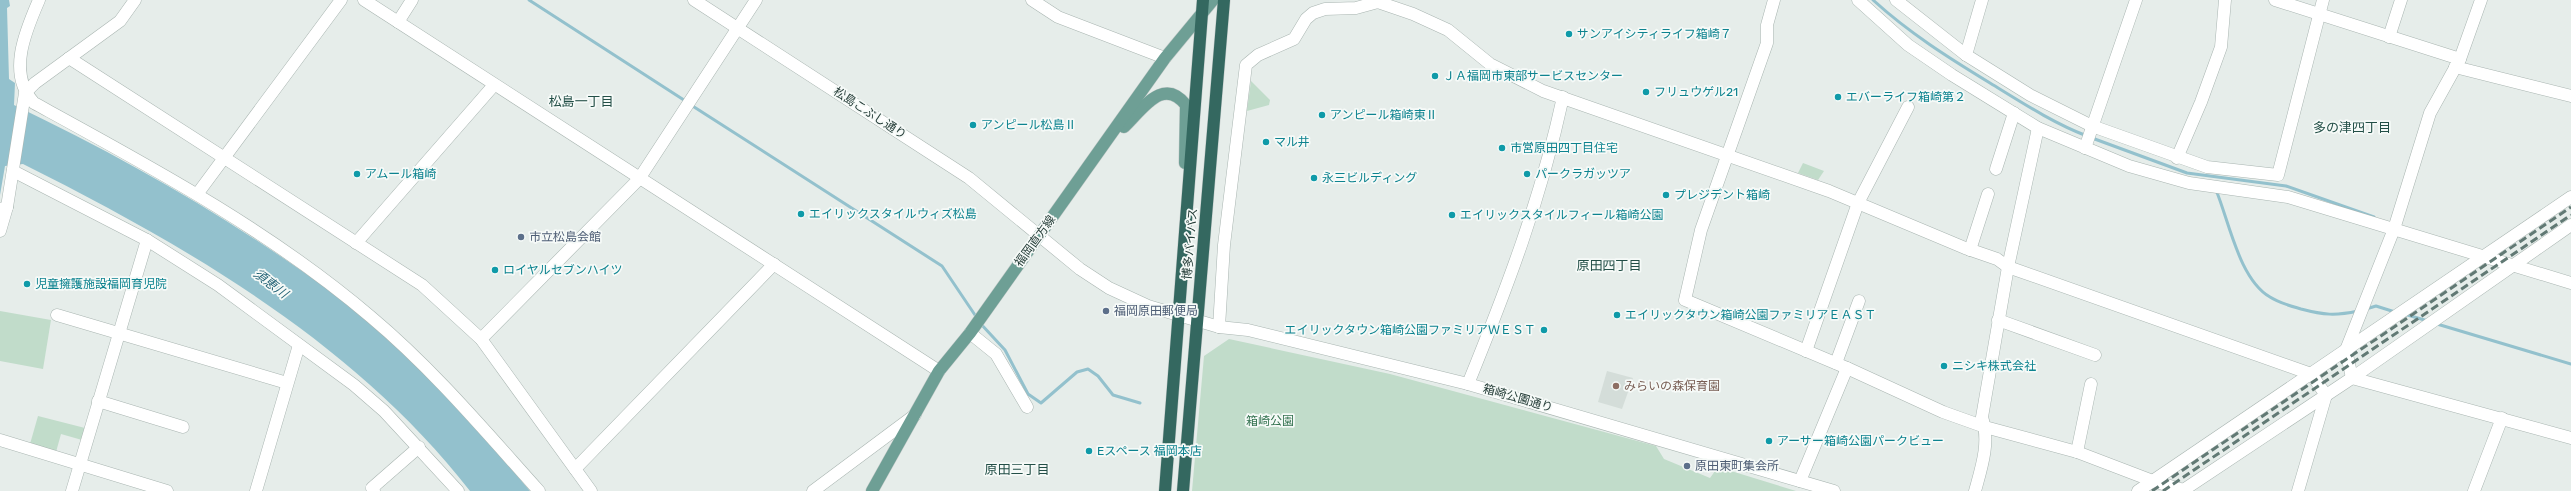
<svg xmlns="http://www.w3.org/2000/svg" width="2571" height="491" font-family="Rubik,'Noto Sans JP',sans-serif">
<rect width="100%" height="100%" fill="#e6edea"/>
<polygon fill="#d4ddd9" points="1607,371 1633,378 1622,409 1598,402"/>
<g fill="#c1dcca">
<polygon points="1251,81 1270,100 1269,105 1247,111"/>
<polygon points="1803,163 1824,171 1818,180 1798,173"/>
<polygon points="0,311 51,320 43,369 0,361"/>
<polygon points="1229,339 1390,374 1656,446 1664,459 1710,478 1718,467 1796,491 1192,491 1204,356"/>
<polygon points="38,416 85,428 82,440 61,434 56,452 30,444"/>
</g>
<path fill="#93c1cd" d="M0,0H9L10,6L7,8L9,79L15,83L14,105C108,150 200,201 286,260C318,282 350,303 378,328C433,378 483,434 530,491H470C356,344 187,246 23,164L5,166L0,195Z"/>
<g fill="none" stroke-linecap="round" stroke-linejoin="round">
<g stroke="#93c1cd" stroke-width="3">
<polyline points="529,0 687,102"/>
<path d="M1873,0C1909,33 1949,58 1990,83C2021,102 2053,123 2087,136"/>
<polyline points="691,105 942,266 977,318"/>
<polyline points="2092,138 2187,173 2286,186 2374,217"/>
<path d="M2216,190C2229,221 2239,279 2270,297C2279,303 2291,306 2301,309C2324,315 2335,316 2358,311"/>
<polyline points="2366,309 2376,306 2395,312"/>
<polyline points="2404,314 2428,321"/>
<polyline points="980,323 1005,350 1028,394 1041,403 1077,372 1088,369 1098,376 1113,395 1140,403"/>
<polyline points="2437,324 2571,364"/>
</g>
<g stroke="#a9b5b1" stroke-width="13">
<g id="minor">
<path d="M39,0C25,32 7,74 34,103C151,167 269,230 371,317C433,369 485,431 539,491"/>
<polyline points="364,0 939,371"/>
<polyline points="694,0 969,178 1080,269 1109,288 1148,306 1219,327 1248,330 1468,384 1834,491"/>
<polyline points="1032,0 1058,17 1165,58"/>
<polyline points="1774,0 1767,25 1767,43 1701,230 1685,300 1847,368 1943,412 1985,427 2077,452 2153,481 2187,491"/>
<polyline points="1858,0 1908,45 1952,75 2038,128 2129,166 2189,183 2288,197 2571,283"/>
<polyline points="1896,0 1966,55 2030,95 2092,126 2207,167 2278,175 2323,0"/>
<polyline points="2275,0 2460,59"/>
<polyline points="398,22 412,0"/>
<polyline points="2389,37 2401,0"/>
<polyline points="1966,55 1982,0"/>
<polyline points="69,58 422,285 481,339 591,491"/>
<polyline points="2455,67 2571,96"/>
<polyline points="2085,148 2136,0"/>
<polyline points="2177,158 2201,102 2221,47 2225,0"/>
<polyline points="1996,169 2014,113"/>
<polyline points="13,171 147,240 218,285 354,385 384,411 458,491"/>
<polyline points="198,193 341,0"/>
<polyline points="0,209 7,207 25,93 35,83 120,21 135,0"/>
<polyline points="0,231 7,207"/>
<polyline points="356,243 494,85"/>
<polyline points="1970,250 1988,194"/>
<polyline points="57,315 287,383"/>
<polyline points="1998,320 2095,355"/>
<polyline points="1219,327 1224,245 1246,65 1258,55 1294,39 1306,19 1313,13 1325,9 1356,8 1378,2 1413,14 1448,30 1490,64 1543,91 1829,191 1965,248 1997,259 2008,267 2311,374 2326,395"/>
<polyline points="970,333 996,354 1027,407"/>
<polyline points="481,339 639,179 756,0"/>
<polyline points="1806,351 1858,203 1908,107"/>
<polyline points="1836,363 1859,301"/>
<polyline points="2352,378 2346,350 2394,229 2430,113 2460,59 2481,0"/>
<polyline points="2352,378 2571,438"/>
<path d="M1468,384C1507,288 1541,199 1563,97"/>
<polyline points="98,401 183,427"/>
<polyline points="0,440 167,491"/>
<polyline points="2077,452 2091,384"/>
<polyline points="575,469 774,264"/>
<polyline points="1800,481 1847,368"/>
<polyline points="72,491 147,240"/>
<polyline points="256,491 299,345"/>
<polyline points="374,491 372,488 419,447"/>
<polyline points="813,491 915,415"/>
<path d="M1975,491C1982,466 1990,442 1982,417L2008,267L2038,128"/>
<polyline points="2138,491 2571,197"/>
<polyline points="2182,491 2352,378 2571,225"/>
<polyline points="2298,491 2326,395"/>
<polyline points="2474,491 2502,418"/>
</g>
</g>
<g stroke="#c2c9c8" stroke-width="13">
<g id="major">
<path d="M1124,127C1143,109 1163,76 1186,105L1185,163"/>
<polyline points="872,491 939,371 970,333 1165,58 1213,0"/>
</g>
</g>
<g stroke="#c2c9c8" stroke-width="13">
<g id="highway">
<polyline points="1165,491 1203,0"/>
<polyline points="1183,491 1224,0"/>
</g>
</g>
<use href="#minor" stroke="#fff" stroke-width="12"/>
<use href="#major" stroke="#6e9f95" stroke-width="12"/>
<use href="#highway" stroke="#346860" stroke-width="12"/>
<g stroke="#617974" stroke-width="3" stroke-dasharray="8 4" stroke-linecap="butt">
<polyline points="2152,491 2571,207"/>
<polyline points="2163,491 2571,215"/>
</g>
</g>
<g fill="#0f9aa8" stroke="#f6faf8" stroke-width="1.5">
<circle cx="1569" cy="34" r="4"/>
<circle cx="1435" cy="76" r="4"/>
<circle cx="1646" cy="92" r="4"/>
<circle cx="1838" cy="97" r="4"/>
<circle cx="1322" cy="115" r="4"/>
<circle cx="973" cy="125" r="4"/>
<circle cx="1266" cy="142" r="4"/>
<circle cx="1502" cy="148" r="4"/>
<circle cx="357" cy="174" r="4"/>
<circle cx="1527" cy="174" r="4"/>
<circle cx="1314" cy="178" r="4"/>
<circle cx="1666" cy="195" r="4"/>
<circle cx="801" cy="214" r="4"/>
<circle cx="1452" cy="215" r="4"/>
<circle cx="495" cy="270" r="4"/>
<circle cx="27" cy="284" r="4"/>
<circle cx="1617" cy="315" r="4"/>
<circle cx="1544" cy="330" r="4"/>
<circle cx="1944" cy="366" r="4"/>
<circle cx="1769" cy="441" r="4"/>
<circle cx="1089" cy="451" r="4"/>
</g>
<g fill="#5c6f8a" stroke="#f6faf8" stroke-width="1.5">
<circle cx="521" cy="237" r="4"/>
<circle cx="1106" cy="311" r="4"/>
<circle cx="1687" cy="466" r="4"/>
</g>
<circle fill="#8d6e63" stroke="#f6faf8" stroke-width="1.5" cx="1616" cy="386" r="4"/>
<g text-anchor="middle" stroke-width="3.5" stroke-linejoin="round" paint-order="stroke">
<g font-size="12" fill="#0d838f" stroke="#f6faf8" text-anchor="start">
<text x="1577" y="38">サンアイシティライフ箱崎７</text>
<text x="1443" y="80">ＪＡ福岡市東部サービスセンター</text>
<text x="1654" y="96">フリュウゲル21</text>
<text x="1846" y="101">エバーライフ箱崎第２</text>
<text x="1330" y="119">アンピール箱崎東Ⅱ</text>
<text x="981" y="129">アンピール松島Ⅱ</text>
<text x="1274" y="146">マル井</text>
<text x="1510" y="152">市営原田四丁目住宅</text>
<text x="365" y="178">アムール箱崎</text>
<text x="1535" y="178">パークラガッツア</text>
<text x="1322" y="182">永三ビルディング</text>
<text x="1674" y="199">プレジデント箱崎</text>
<text x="809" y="218">エイリックスタイルウィズ松島</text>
<text x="1460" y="219">エイリックスタイルフィール箱崎公園</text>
<text x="503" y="274">ロイヤルセブンハイツ</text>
<text x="35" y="288">児童擁護施設福岡育児院</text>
<text x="1625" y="319">エイリックタウン箱崎公園ファミリアＥＡＳＴ</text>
<text x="1536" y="334" text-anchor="end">エイリックタウン箱崎公園ファミリアＷＥＳＴ</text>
<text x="1952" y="370">ニシキ株式会社</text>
<text x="1777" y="445">アーサー箱崎公園パークビュー</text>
<text x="1097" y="455">Eスペース 福岡本店</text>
</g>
<g font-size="12" fill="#263e39" stroke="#f6faf8">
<text transform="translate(870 113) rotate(33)" y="4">松島こぶし通り</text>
<text transform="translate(1035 241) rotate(-54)" y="4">福岡直方線</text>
<text transform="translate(1190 244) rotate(-85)" y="4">博多バイパス</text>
<text transform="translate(1518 398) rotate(16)" y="4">箱崎公園通り</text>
</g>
<g font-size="12" fill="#4e5e75" stroke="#f6faf8" text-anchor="start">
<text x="529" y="241">市立松島会館</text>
<text x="1114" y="315">福岡原田郵便局</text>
<text x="1695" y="470">原田東町集会所</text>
</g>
<g font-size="12" fill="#785e54" stroke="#f6faf8" text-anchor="start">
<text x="1624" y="390">みらいの森保育園</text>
</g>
<g font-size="12" fill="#33724f" stroke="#f6faf8">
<text x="1270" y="425">箱崎公園</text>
</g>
<g font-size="13" fill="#234f47" stroke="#f6faf8">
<text x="581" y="106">松島一丁目</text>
<text x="2352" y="132">多の津四丁目</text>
<text x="1609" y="270">原田四丁目</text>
<text x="1017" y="474">原田三丁目</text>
</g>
<g font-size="13" font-style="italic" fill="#246376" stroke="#f6faf8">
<text transform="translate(271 283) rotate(37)" y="5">須恵川</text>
</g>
</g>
</svg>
